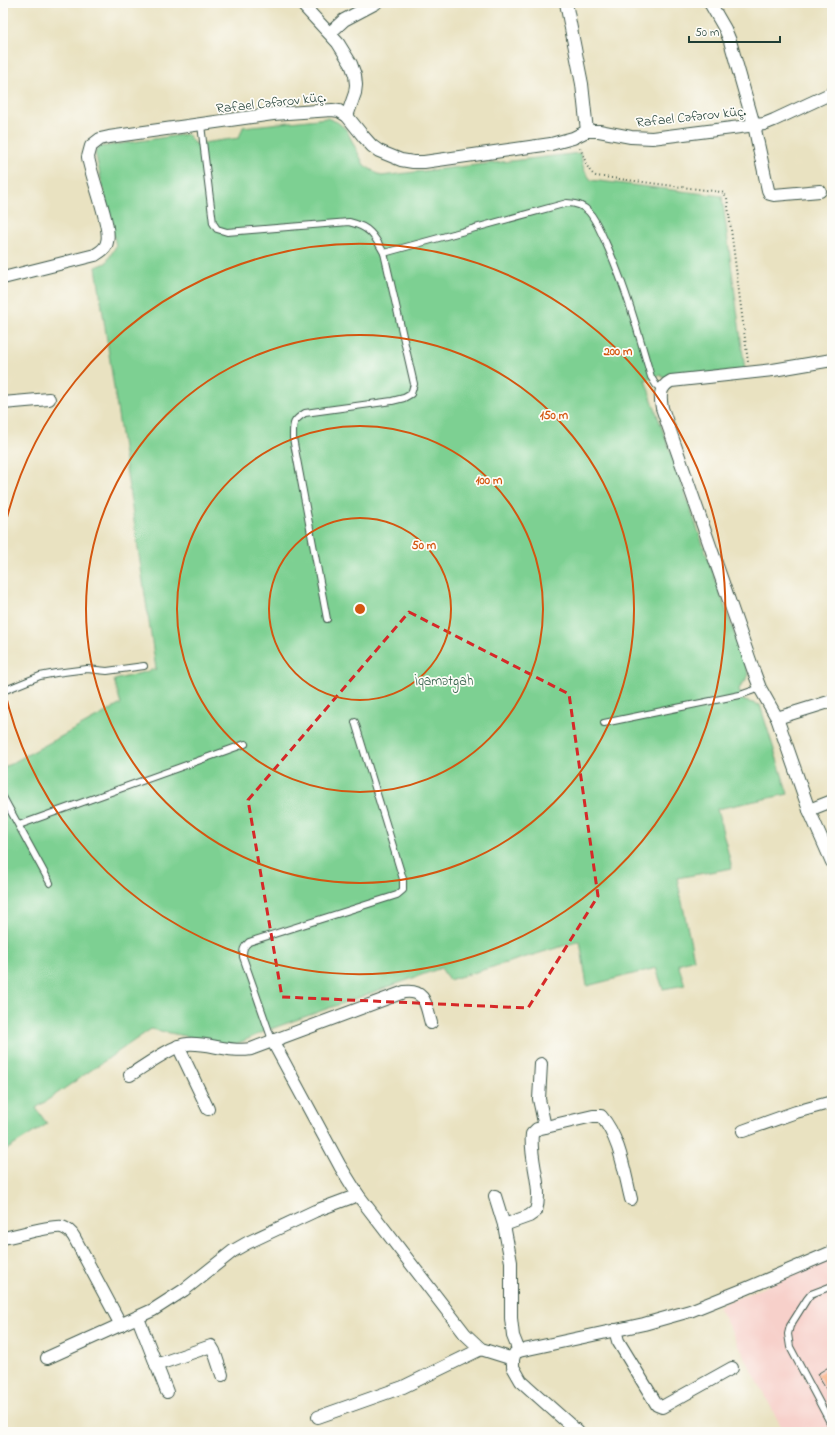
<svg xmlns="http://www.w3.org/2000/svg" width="835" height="1435" font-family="'Indie Flower',sans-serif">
<rect width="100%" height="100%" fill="#fdfcf7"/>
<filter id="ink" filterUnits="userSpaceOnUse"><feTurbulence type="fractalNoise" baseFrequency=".025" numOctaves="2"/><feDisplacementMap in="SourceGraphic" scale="8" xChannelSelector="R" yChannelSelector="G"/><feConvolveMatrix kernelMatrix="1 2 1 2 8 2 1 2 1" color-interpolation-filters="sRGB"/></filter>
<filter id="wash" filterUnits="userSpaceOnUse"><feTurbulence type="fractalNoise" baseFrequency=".012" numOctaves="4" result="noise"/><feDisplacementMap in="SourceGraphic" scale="16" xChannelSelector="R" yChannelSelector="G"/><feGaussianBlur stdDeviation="0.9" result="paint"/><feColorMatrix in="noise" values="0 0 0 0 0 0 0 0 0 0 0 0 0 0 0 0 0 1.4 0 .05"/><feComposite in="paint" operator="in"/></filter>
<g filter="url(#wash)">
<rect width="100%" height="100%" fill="#e9e2c1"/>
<polygon fill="#f7d0ca" points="832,1259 832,1432 784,1432 718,1306"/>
<polygon fill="#7dd092" stroke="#4e8663" points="327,118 337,122 346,129 364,165 381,176 580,153 584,170 591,180 722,196 745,370 664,378 660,375 645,380 749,675 739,689 742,700 760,705 788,794 717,809 732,868 677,878 694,959 678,964 685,985 663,989 656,968 587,986 580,941 449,980 441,968 268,1030 232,1046 151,1029 36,1108 47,1124 3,1152 3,768 121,704 114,680 156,669 96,267 106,263 116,246 95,152 99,147 187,134 195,144 239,138 243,127"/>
<g id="blocks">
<polygon fill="#f8ad7e" points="832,1365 832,1399 817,1374"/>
</g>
</g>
<g filter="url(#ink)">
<use href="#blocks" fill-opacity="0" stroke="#3d5649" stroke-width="1"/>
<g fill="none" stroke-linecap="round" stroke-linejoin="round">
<g stroke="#3d5649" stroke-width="8">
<g id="service">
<path d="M201,125L213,223L217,229L227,232L349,222C370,227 374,235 384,253L567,203C576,203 583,205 589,212C596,220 600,231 605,241C625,285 638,331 651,377L656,385L662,390"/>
<path d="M327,619L293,438C293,424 292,421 305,413L392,401L404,398L411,394L414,384L384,253"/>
<polyline points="3,691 40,676 56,673 87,669 107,671 144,666"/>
<polyline points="604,723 740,695 760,688"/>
<polyline points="3,797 50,883"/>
<polyline points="19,825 245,744"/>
<path d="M272,1040L243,957C243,950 243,947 249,942L397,895L403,890V879L355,722"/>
<polyline points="832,1286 811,1294 807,1299 790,1326 788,1334 790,1347 832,1426"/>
</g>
</g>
<g stroke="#3d5649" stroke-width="14">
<g id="minor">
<polyline points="301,3 338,43 351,64 355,75 356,85 355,93 347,116"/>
<polyline points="566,3 582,84 587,131"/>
<polyline points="710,3 725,29 730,41 754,125 768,190 770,194 774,195 820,191"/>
<polyline points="330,33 344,20 376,3"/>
<path d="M3,278L95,255C100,252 106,249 107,242C112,227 91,177 88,157L91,146L100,139L109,137L273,114L332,110L339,111L347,116L363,136L372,146L379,151L401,160L413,162H424L551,144L573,138L587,131H599L631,137L652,138L764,124L774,120L832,93"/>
<path d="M832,360L773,370L671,381C659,387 660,397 662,408L754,672L760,688L777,718L809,810L832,862"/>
<polyline points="3,403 49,399"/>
<polyline points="777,718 832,701"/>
<polyline points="809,810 832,801"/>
<polyline points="272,1040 340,1166 358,1195 465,1334 481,1349 513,1359 513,1367 521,1381 578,1432"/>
<polyline points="178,1046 208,1109"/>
<polyline points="541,1064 539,1099 545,1127"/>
<path d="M130,1075C143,1067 173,1045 187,1044C208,1042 229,1053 251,1049L404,992C426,989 426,1006 431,1023"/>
<polyline points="743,1131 796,1112 832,1102"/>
<polyline points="495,1196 504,1225 511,1262 511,1318 513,1336 519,1351"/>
<path d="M504,1225L529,1216L536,1211C543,1186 529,1160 532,1134L537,1129L593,1116H601C620,1138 624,1171 631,1199"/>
<path d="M3,1238C16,1236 51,1225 62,1227C68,1229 71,1232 74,1237L121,1325"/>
<polyline points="138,1318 167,1392"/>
<polyline points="615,1330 618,1341 657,1405 662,1407 732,1368"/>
<polyline points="47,1358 153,1310 184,1290 233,1251 247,1243 315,1211 358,1195"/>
<polyline points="513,1359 515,1353 519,1351 644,1324 690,1311 745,1289 832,1252"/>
<polyline points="156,1365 211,1346 214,1351 222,1375"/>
<polyline points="318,1417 403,1387 481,1349"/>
</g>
</g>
<path stroke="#3d5649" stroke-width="2" stroke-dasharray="1 3" stroke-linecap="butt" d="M580,148C585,157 586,171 596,176L721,192L724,193L727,198L748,362"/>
<use href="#service" stroke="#fff" stroke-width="6"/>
<use href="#minor" stroke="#fff" stroke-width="12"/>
</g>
</g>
<path fill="none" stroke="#d62828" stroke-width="3" stroke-dasharray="8 5" stroke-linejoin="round" d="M409,612L569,694L598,896L528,1008L282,997L248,800Z"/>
<g fill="none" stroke="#d45610" stroke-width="2">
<circle cx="360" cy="609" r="91"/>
<circle cx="360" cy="609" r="183"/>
<circle cx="360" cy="609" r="274"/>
<path d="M4 530A365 365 0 1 1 4 688"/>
</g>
<g text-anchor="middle" stroke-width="3.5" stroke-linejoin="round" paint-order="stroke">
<g font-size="14" fill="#1f3d34" stroke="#fdfcf7">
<text transform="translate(271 102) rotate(-6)" y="5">Rafael Cəfərov küç.</text>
<text transform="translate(691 116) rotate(-6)" y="5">Rafael Cəfərov küç.</text>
</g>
<g font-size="14" fill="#36624c" stroke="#fdfcf7">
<text x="444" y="685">İqamətgah</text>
</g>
</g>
<circle cx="360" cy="609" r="6" fill="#d45610" stroke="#fdfcf7" stroke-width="2"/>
<g font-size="12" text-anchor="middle" font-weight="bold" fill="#d45610" stroke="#fdfcf7" stroke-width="3.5" stroke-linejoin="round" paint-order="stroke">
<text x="618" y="355">200 m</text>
<text x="554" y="419">150 m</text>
<text x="489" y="484">100 m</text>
<text x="424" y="549">50 m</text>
</g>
<rect width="835" height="1435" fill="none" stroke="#fdfcf7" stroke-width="16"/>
<path d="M689 36v6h91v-6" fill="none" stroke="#1f3d34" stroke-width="2"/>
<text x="695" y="36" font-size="12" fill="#1f3d34" stroke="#fdfcf7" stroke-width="3" paint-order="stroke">50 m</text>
</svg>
